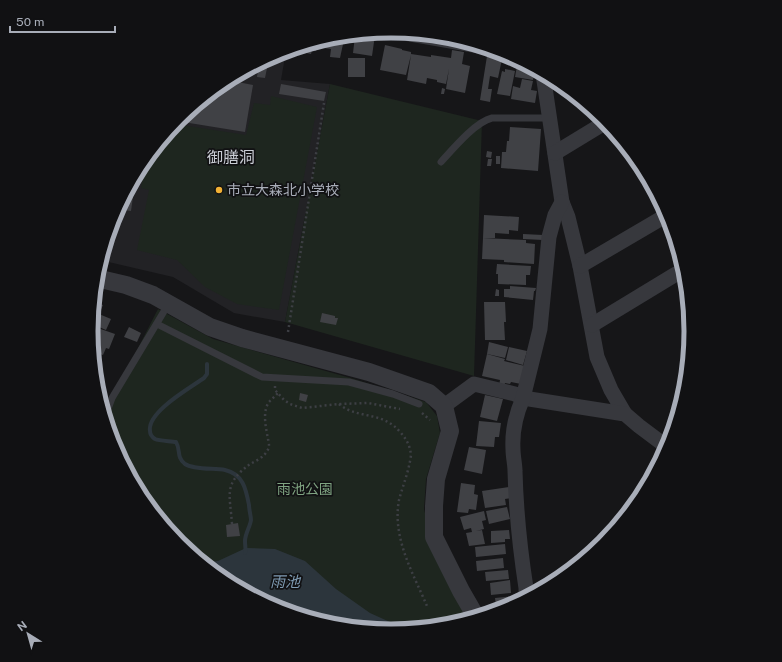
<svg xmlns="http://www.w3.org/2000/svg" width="782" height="662" font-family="'Public Sans','Noto Sans JP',sans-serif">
<rect width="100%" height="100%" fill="#161618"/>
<polygon fill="#222225" points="286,51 281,80 330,84 285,322 234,313 173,277 100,260 114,216 142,164 179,119 225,81 276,54"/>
<g fill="#1e261f">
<polygon points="330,84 482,121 474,376 285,322"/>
<polygon points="271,96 317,107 279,310 237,304 205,287 177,260 137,250 149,190 141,188 146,159 175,124 246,135 254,103 270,105"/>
<polygon points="158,309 213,339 354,379 426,402 437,416 440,433 426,479 424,509 436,559 470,619 449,625 391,631 332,625 276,608 224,580 179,543 141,497 114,446 103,411 136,352"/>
</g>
<polygon fill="#2c353c" points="246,548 275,549 305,561 336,589 370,613 390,622 394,631 332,625 276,608 224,580 203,563 218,561"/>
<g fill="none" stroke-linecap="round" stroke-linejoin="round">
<path stroke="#2c353c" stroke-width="4" d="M207,364V374L204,378C190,388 147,412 150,431C150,435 152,437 155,439C159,441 171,441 176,442C181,450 176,457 185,464C194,470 214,468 225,470C243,474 246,489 249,505C249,510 251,516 251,520C250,527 245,534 245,541C245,546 246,548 245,553"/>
</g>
<g fill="#404145">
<polygon points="360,34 375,35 372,56 353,53 355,36 360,37"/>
<polygon points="345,35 340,58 330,57 331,49 324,48 325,45 321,44 321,40 333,37"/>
<polygon points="318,41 316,51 312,50 311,54 302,52 303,48 298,47"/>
<polygon points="385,45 402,49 402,50 411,52 411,54 431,57 431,55 451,58 452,50 464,52 462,64 470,66 465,93 446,89 449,69 446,84 437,82 437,80 427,78 426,84 407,80 411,55 406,75 380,70"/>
<polygon points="487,56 502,59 498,78 490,76 488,89 492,89 490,102 480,100"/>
<polygon points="269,58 265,78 257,77 259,63"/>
<rect x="348" y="58" width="17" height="19"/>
<polygon points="518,60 535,69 533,80 515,77"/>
<polygon points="505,69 515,71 510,96 497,94 502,71 505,72"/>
<polygon points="522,79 533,81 531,90 537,91 535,103 511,99 513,86 520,88"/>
<polygon points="227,80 253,85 245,132 177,121"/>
<polygon points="281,84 326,92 324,101 279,94"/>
<polygon points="442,88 445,89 444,94 441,94"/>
<polygon points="510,127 541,129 538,171 501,168 502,152 506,152 507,141 509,141"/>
<polygon points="487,151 492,152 491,158 486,157"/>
<rect x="496" y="156" width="4" height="8"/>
<polygon points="488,159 492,159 491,166 487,166"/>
<polygon points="136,175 131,211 118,209"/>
<polygon points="484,215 519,217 518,231 509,230 509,234 495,233 495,238 483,238"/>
<polygon points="523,234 543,235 543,240 523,239"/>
<polygon points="483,238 526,240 526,243 535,244 534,264 504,262 504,260 482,259"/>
<polygon points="497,264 531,266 530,275 526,275 526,285 498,284 498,274 496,274"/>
<polygon points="510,286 536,288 535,291 534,291 533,300 504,297 504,289 510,289"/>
<polygon points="496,289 499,290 499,296 495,296"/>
<polygon points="94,302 103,305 99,314 111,319 106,330 92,324"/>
<polygon points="484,302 505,302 506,322 504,322 505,340 485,340"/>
<polygon points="322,313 335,316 335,318 338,318 336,325 320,322"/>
<polygon points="92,326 115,334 109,349 106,348 103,355 93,351"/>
<polygon points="129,327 141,333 137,342 124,337"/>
<polygon points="489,342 508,347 505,358 487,354"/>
<polygon points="509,347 527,351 523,365 506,360"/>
<polygon points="93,354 97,356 94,364"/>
<polygon points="487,354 505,359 504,361 525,366 521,384 511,382 510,384 505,383 504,387 499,386 500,380 482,376"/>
<polygon points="300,393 308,395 306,402 299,400"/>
<polygon points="485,395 503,399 497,421 480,417"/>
<polygon points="479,421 501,423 499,437 495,437 494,447 476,446"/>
<polygon points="469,447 486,450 482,474 464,470"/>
<polygon points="461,483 475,485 474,494 478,495 476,510 469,509 468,513 457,512"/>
<polygon points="509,487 511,498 505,499 506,505 485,508 482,491"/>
<polygon points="507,507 510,519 489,524 486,511"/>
<polygon points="484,511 486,520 482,521 484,529 476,531 482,530 485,544 469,546 466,533 472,532 471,528 464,530 460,517"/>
<polygon points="238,523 240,536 227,537 226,525"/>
<polygon points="509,530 510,539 505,539 505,542 491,543 491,531"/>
<polygon points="505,544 506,554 476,557 475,547"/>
<polygon points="503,558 504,568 477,571 476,561"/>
<polygon points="508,570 509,579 486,581 485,572"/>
<polygon points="510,580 511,593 491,595 490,583"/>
<polygon points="515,596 516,602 511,603 511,605 506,608 499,610 499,605 496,606 495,598"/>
</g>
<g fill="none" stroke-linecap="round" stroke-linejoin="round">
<g stroke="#3d3f44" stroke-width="2.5" stroke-dasharray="2 3" stroke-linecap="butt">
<polyline points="288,332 324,103"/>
<polyline points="275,386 275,390 284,400 290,404 302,408 339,404 368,403 400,409"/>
<path d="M339,404C358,420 382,410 401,433C407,440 410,446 411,455C409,471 403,485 399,500C392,538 413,573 427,606"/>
<polyline points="422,413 430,420"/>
<path d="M232,524C230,494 223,484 250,464C256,461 264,457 267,451C270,447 269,443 268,439C266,428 262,412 269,402C272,399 275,396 278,393"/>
</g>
<g stroke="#37383d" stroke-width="7">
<path d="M441,162C452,150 475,122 492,118H550"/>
<polyline points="157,324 262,377 349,382 393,394 419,404"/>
<polyline points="105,417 112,398 169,303"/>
</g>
<g stroke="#37383d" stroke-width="15">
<polyline points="399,32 485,47"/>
<polyline points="543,74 562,202 568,217 580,266 597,357 611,390 625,414"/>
<polyline points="555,153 606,122"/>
<polyline points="580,266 667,215"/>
<polyline points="592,325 676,274"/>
<polyline points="444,406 474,384 515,394 523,398 625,414 639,426 667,447"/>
<path d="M526,598V588C520,549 516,510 515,471C515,464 513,457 513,449C512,432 516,414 523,398L540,329L549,237L555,215L562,202"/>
</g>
<polyline stroke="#37383d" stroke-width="18" points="96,278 126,285 153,295 210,327 242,338 369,372 429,393 444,406 450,431 436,479 434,506 434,537 461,591 476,617"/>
</g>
<circle fill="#f2b134" stroke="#111113" stroke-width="1.5" cx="219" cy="190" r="4"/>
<g text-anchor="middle" stroke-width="3.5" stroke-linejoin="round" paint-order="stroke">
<g font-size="14" fill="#a8adb8" stroke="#111113" text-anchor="start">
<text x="227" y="195">市立大森北小学校</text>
</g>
<g font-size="14" fill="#7fa381" stroke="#111113">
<text x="305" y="494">雨池公園</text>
</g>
<g font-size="15" font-style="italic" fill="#7f9bb3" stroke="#111113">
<text x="285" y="587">雨池</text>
</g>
<g font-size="16" fill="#c9ccd4" stroke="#111113">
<text x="231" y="163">御膳洞</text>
</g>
</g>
<path d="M0 0H782V662H0ZM98 331a293 293 0 1 1 586 0a293 293 0 1 1-586 0Z" fill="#111113" fill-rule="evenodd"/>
<path fill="none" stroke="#a8adb8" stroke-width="5" d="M98 331a293 293 0 1 1 586 0a293 293 0 1 1-586 0Z"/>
<g transform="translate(28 634) rotate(323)" stroke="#111113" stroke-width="3" paint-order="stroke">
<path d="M0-3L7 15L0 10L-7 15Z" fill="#a8adb8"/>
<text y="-6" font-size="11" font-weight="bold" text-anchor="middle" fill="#a8adb8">N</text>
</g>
<path d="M10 26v6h105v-6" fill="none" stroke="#a8adb8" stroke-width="2"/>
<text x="16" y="26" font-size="12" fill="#a8adb8" stroke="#111113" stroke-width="3" paint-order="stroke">50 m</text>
</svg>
